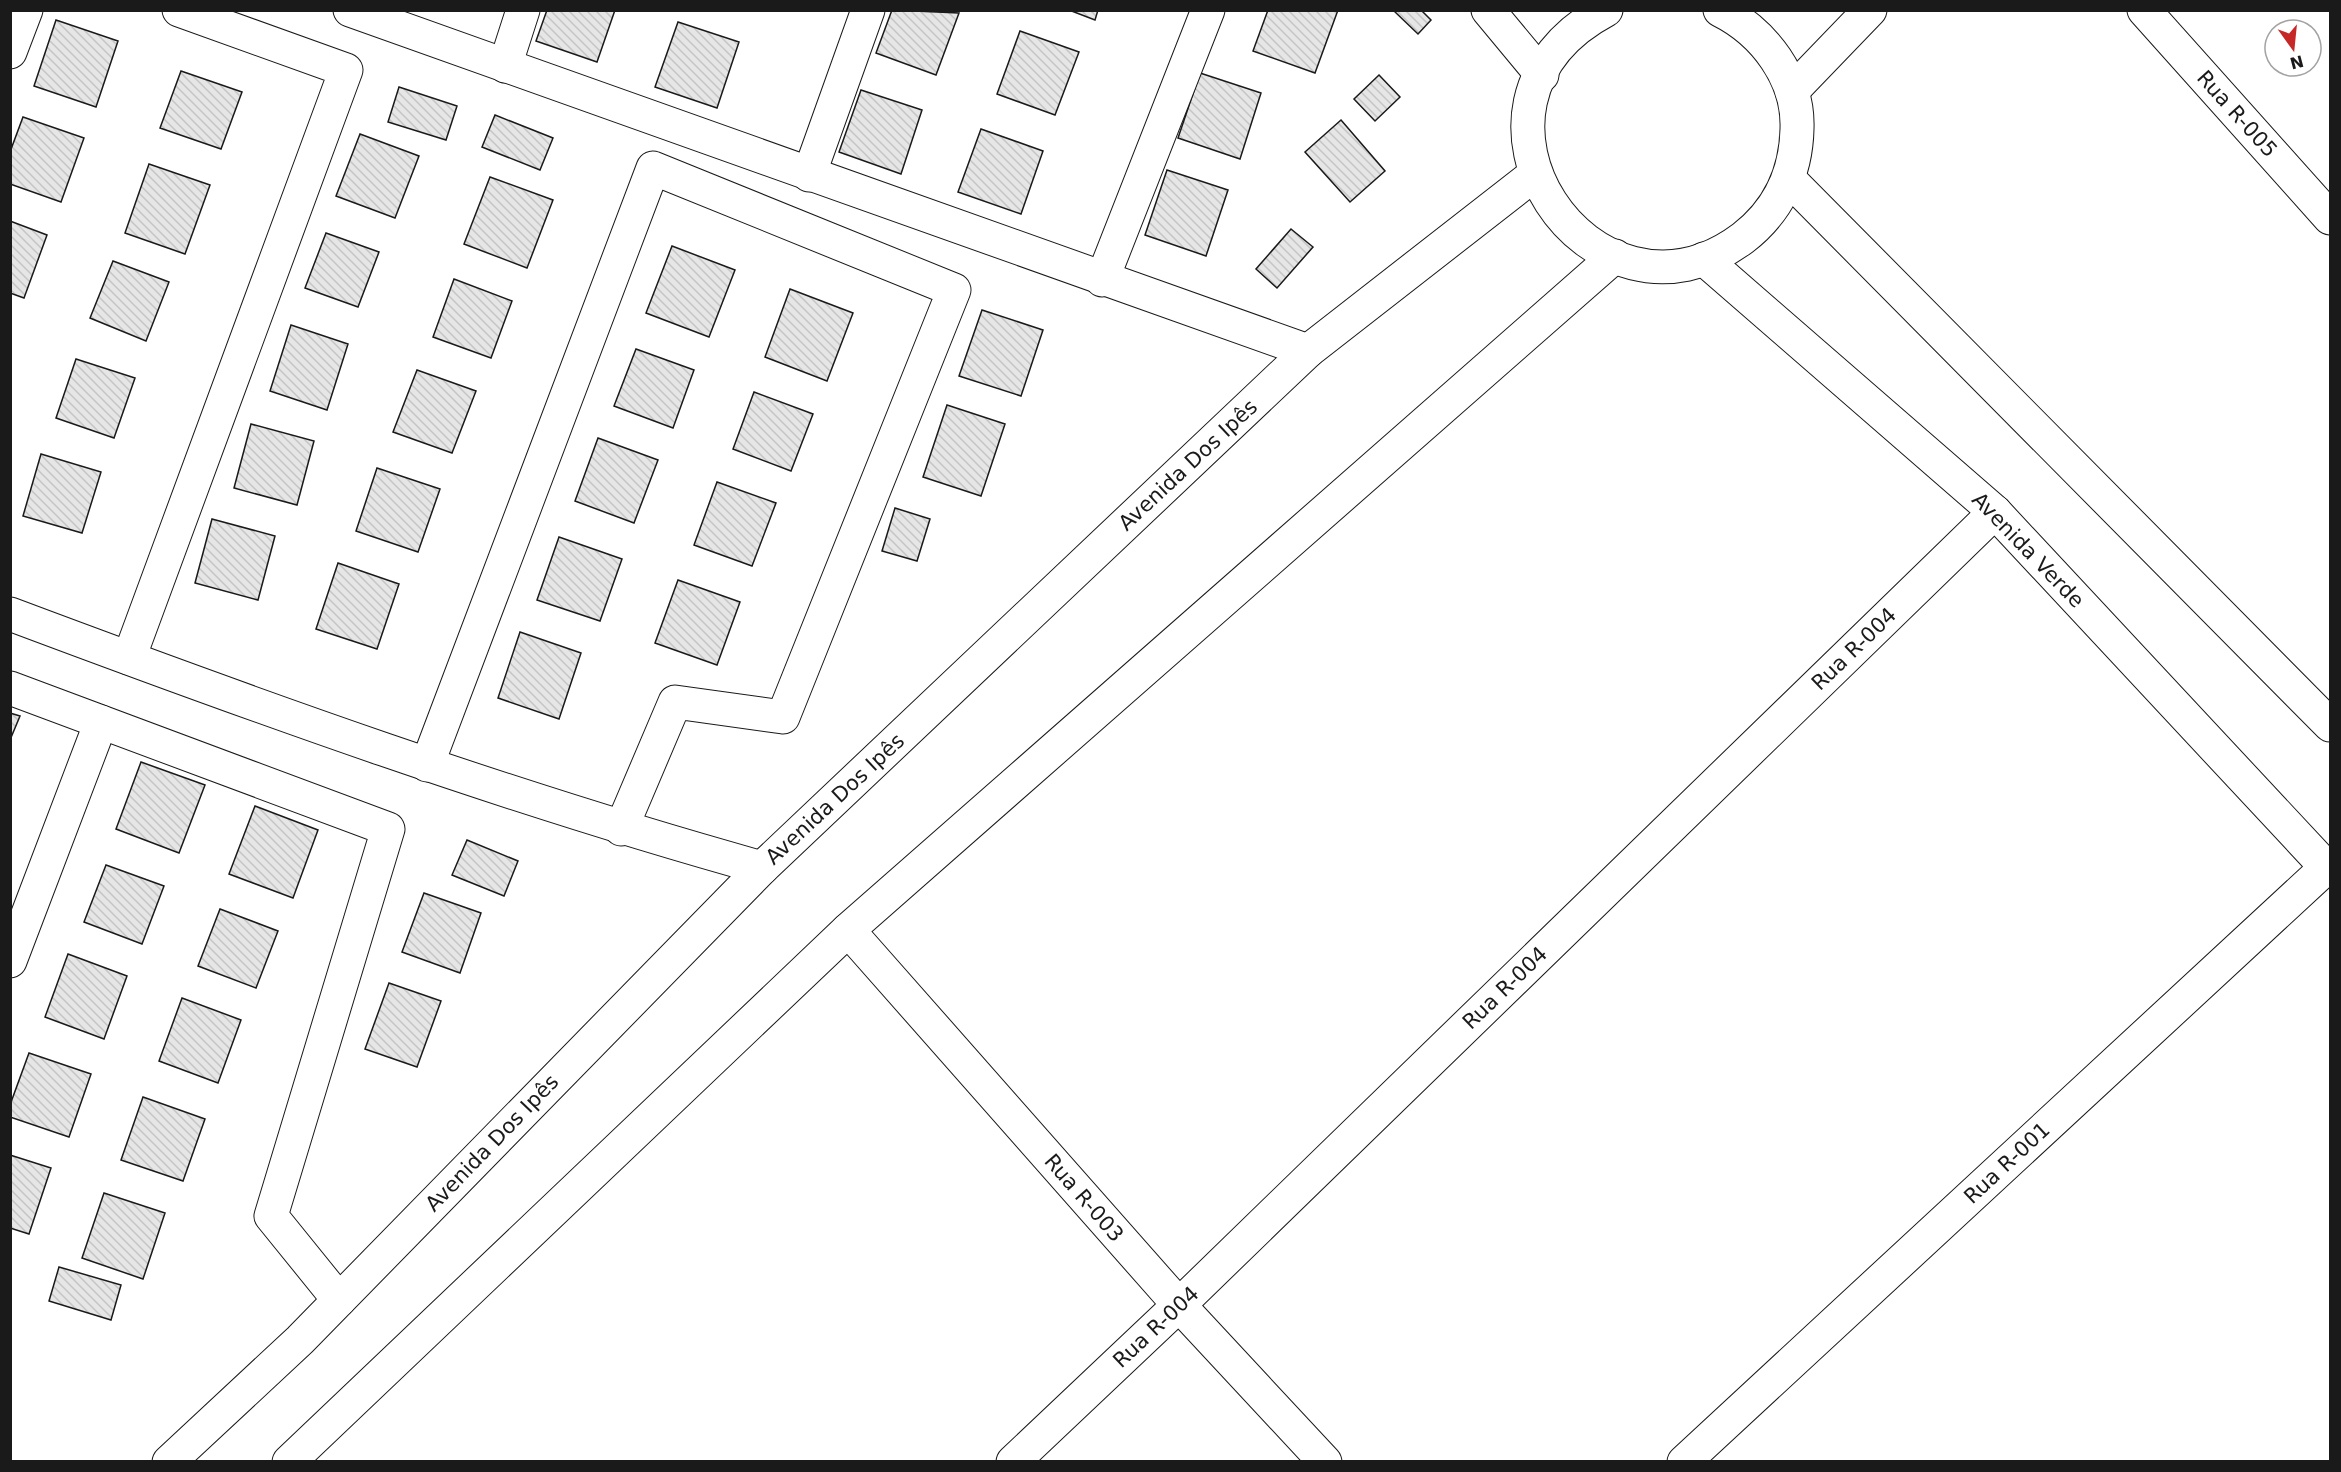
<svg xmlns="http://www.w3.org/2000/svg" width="2341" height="1472" font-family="'DejaVu Sans',sans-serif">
<defs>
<pattern id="building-back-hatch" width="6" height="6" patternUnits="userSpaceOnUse" patternTransform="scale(1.5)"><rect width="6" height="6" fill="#e6e6e6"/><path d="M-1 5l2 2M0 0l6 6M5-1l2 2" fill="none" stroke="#c5c5c5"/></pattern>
</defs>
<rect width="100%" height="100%" fill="#fff"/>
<g fill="url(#building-back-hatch)" stroke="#1a1a1a" stroke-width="1.5">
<polygon points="547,10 615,10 597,62 536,41"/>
<polygon points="892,10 959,13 936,75 876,53"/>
<polygon points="1069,10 1098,10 1095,20"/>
<polygon points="1268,10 1338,10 1315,73 1253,51"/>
<polygon points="1421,10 1431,20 1418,34 1394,11"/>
<polygon points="56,20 118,41 96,107 34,86"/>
<polygon points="678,22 739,42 717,108 655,87"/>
<polygon points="1020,31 1079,52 1055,115 997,94"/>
<polygon points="181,71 242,92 221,149 160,128"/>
<polygon points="1200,73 1261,93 1240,159 1178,138"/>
<polygon points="1379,75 1400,97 1375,121 1354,99"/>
<polygon points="399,87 457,106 446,140 388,122"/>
<polygon points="861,90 922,110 901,174 839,152"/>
<polygon points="495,115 553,138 540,170 482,147"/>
<polygon points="23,117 84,138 61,202 10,184 10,152"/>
<polygon points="1341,120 1385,171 1350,202 1305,152"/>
<polygon points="981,129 1043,151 1021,214 958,192"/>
<polygon points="360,134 419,156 395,218 336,196"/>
<polygon points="149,164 210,185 185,254 125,233"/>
<polygon points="1167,170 1228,190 1206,256 1145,235"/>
<polygon points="490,177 553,200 527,268 464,244"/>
<polygon points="10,221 47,235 24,298 10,293"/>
<polygon points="1291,229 1313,247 1277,288 1256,269"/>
<polygon points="326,233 379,252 358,307 305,288"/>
<polygon points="672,246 735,270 709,337 646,313"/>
<polygon points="113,261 169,282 146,341 90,318"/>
<polygon points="454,279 512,301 491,358 433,337"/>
<polygon points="790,289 853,313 827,381 765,357"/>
<polygon points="982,310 1043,330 1021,396 959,376"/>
<polygon points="291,325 348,344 327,410 270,391"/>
<polygon points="636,349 694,370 673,428 614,406"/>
<polygon points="76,359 135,378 114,438 56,418"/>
<polygon points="417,370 476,391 452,453 393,432"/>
<polygon points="754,392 813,414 791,471 733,449"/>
<polygon points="947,405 1005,424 981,496 923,477"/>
<polygon points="251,424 314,441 297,505 234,488"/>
<polygon points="598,438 658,460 634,523 575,501"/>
<polygon points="41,454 101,472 82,533 23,516"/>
<polygon points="377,468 440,489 418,552 356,531"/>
<polygon points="717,482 776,503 752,566 694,545"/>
<polygon points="895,508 930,519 917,561 882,551"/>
<polygon points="212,519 275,536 258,600 195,583"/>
<polygon points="559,537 622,559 600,621 537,600"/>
<polygon points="338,563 399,584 377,649 316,629"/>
<polygon points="678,580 740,602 717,665 655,643"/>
<polygon points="520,632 581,653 559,719 498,698"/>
<polygon points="10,713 20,716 10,740"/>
<polygon points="141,762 205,785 179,853 116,829"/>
<polygon points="255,806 318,830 293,898 229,874"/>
<polygon points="467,840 518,861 504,896 452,875"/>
<polygon points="106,865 164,886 142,944 84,922"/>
<polygon points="424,893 481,913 460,973 402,952"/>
<polygon points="220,909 278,931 256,988 198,966"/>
<polygon points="68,954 127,976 104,1039 45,1017"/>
<polygon points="389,983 441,1001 417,1067 365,1049"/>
<polygon points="182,998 241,1020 218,1083 159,1061"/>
<polygon points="29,1053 91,1074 69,1137 10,1117 10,1105"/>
<polygon points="143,1097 205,1119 183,1181 121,1160"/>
<polygon points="10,1155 51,1168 29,1234 10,1228"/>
<polygon points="104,1193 165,1213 143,1279 82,1258"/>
<polygon points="59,1267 121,1285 111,1320 49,1301"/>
</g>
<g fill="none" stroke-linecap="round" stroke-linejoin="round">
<g stroke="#1a1a1a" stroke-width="35">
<g id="street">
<polyline points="350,10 1308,351"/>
<polyline points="1488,10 1542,75"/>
<path d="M1606,10C1426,106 1593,350 1743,238C1778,211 1796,173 1797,129C1799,78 1764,32 1720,10"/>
<polyline points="2144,10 2330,218"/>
<polyline points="10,52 26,10"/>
<polyline points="505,66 523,10"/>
<polyline points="1792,91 1870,10"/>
<polyline points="809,175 868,10"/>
<polyline points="1789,179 2330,725"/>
<polyline points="1704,259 1995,512 2327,868"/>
<polyline points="1102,280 1208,10"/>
<path d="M10,614C258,707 507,797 762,868"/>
<polyline points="129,658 346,70 179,10"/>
<polyline points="10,688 388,829 271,1216 339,1300"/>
<polyline points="427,765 653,168 954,290 783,717 675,702 621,829"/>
<polyline points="848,930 1179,1305 1325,1462"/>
<polyline points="10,961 101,722"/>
<polyline points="169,1462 300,1340 762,868 1308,351 1535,174"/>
<polyline points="289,1462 848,930 1615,256"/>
<polyline points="1013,1462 1179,1305 1995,512"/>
<polyline points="1684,1462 2330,864"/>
</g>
</g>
<use href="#street" stroke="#fff" stroke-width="33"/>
</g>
<g text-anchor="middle" stroke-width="4.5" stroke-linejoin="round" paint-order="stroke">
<g font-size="21" fill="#1a1a1a" stroke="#fff">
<text transform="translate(2237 114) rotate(48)" y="7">Rua R-005</text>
<text transform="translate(1188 465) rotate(-43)" y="7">Avenida Dos Ipês</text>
<text transform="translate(2028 550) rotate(46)" y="7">Avenida Verde</text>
<text transform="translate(1854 649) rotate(-44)" y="7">Rua R-004</text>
<text transform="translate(835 799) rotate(-43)" y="7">Avenida Dos Ipês</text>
<text transform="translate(1505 988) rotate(-44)" y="7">Rua R-004</text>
<text transform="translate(492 1143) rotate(-46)" y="7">Avenida Dos Ipês</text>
<text transform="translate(2007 1163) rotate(-43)" y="7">Rua R-001</text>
<text transform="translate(1084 1198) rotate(49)" y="7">Rua R-003</text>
<text transform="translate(1156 1327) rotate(-43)" y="7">Rua R-004</text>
</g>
</g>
<rect width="2341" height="1472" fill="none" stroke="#1a1a1a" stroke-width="24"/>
<g transform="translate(2293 48) rotate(165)"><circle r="28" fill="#ffffff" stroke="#a3a3a3" stroke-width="1.5"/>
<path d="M0-4.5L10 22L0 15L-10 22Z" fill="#c62828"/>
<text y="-9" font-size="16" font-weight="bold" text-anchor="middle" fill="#1a1a1a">N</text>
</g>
</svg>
